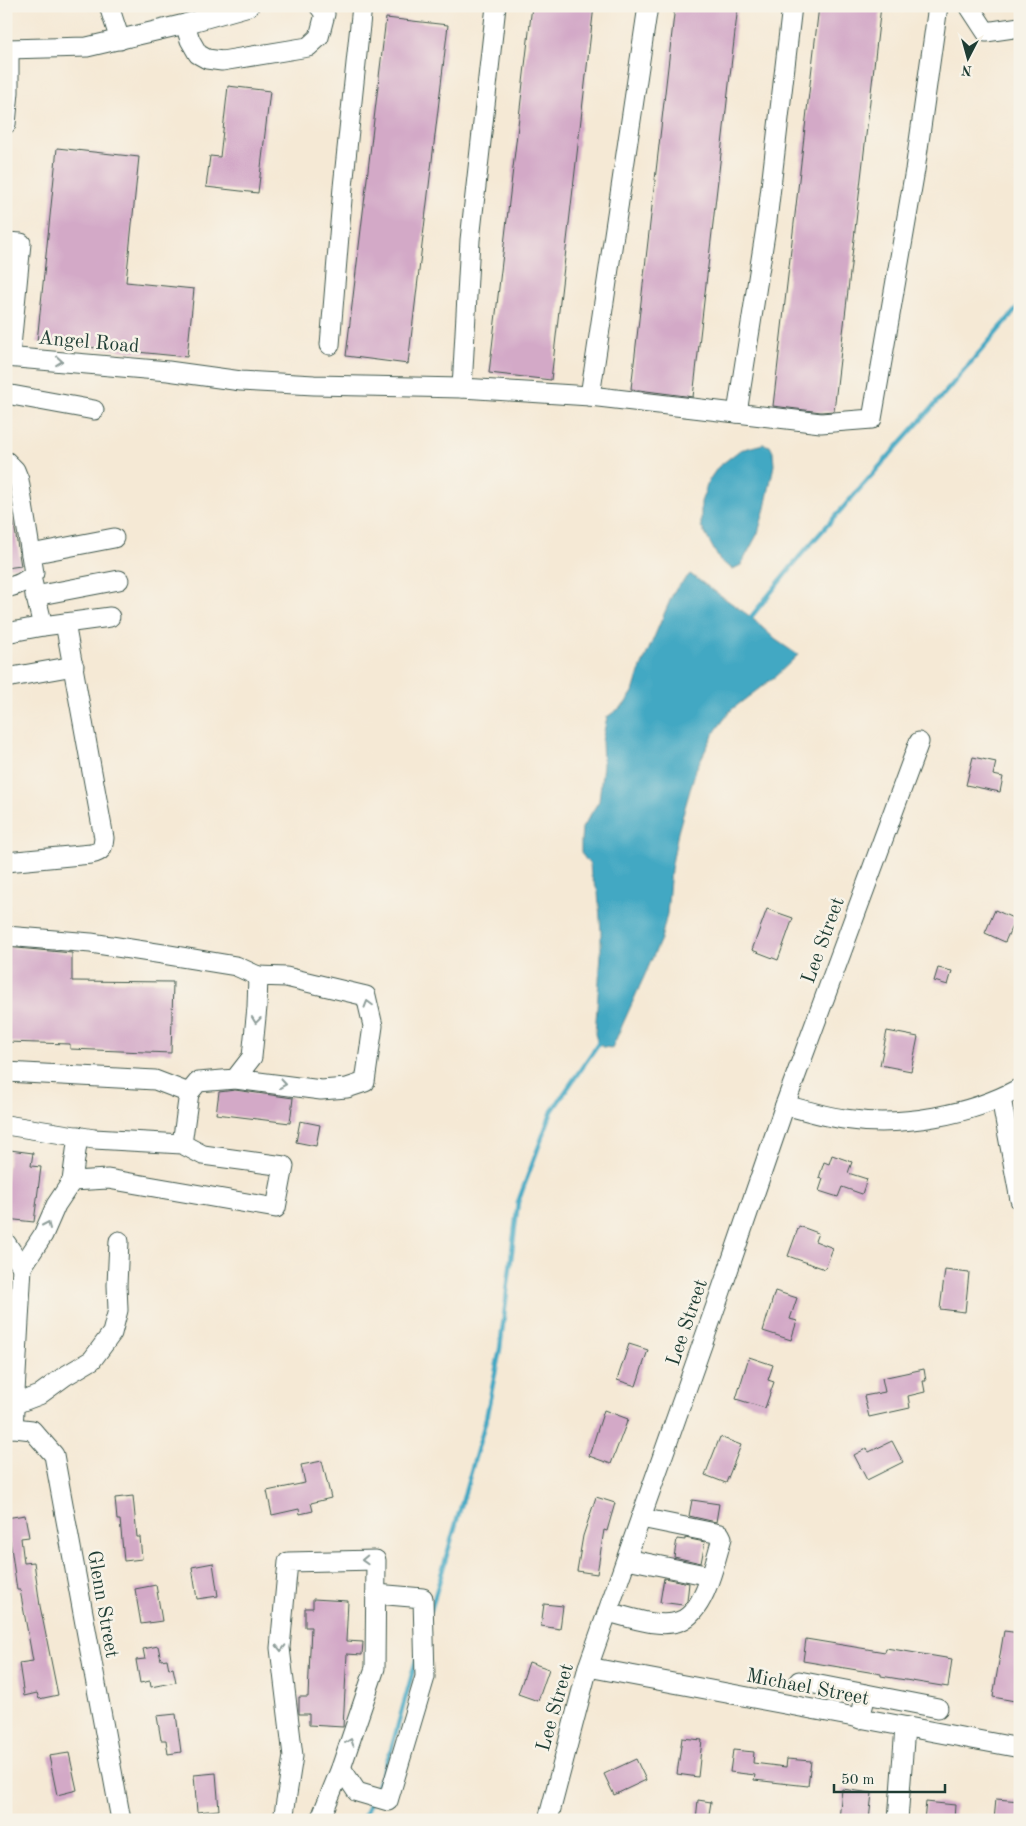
<svg xmlns="http://www.w3.org/2000/svg" width="1026" height="1826" font-family="'Old Standard TT',serif">
<rect width="100%" height="100%" fill="#f7f3e8"/>
<filter id="ink" filterUnits="userSpaceOnUse"><feTurbulence type="fractalNoise" baseFrequency=".02" numOctaves="2"/><feDisplacementMap in="SourceGraphic" scale="10" xChannelSelector="R" yChannelSelector="G"/><feConvolveMatrix kernelMatrix="1 2 1 2 8 2 1 2 1" color-interpolation-filters="sRGB"/></filter>
<filter id="wash" filterUnits="userSpaceOnUse"><feTurbulence type="fractalNoise" baseFrequency=".0096" numOctaves="4" result="noise"/><feDisplacementMap in="SourceGraphic" scale="20" xChannelSelector="R" yChannelSelector="G"/><feGaussianBlur stdDeviation="1.12" result="paint"/><feColorMatrix in="noise" values="0 0 0 0 0 0 0 0 0 0 0 0 0 0 0 0 0 1.4 0 .05"/><feComposite in="paint" operator="in"/></filter>
<g filter="url(#wash)">
<rect width="100%" height="100%" fill="#f5e9d5"/>
<g fill="#43a8c3" stroke="#31727c">
<polygon points="763,444 770,446 773,452 774,465 765,508 758,533 741,565 733,569 720,561 701,526 701,502 709,480 718,467 740,450"/>
<polygon points="690,574 751,617 776,640 798,655 777,675 731,710 714,733 696,769 678,832 671,869 667,914 661,939 612,1048 603,1047 598,1044 595,1034 601,954 601,932 598,892 591,876 590,865 581,853 581,841 582,828 599,801 603,764 602,741 607,717 624,705 633,692 639,672 674,591"/>
</g>
<g fill="none" stroke-linecap="round" stroke-linejoin="round">
<g stroke="#43a8c3" stroke-width="4.5">
<polyline points="747,622 800,556 943,395 1020,305"/>
<polyline points="431,1610 485,1423 500,1349 518,1202 552,1111 598,1044 599,1039"/>
<polyline points="375,1791 391,1750 417,1656"/>
<polyline points="362,1820 371,1801"/>
</g>
</g>
<g id="blocks">
<g fill="#d3a9c7">
<polygon points="532,6 594,6 551,380 489,373"/>
<polygon points="675,6 738,6 693,397 631,389"/>
<polygon points="819,6 881,6 834,411 821,412 773,406"/>
<polygon points="386,18 448,25 408,364 346,356"/>
<polygon points="228,86 270,91 258,193 206,187 210,156 220,157"/>
<polygon points="57,148 139,157 126,282 194,289 187,357 37,342"/>
<polygon points="6,518 13,518 21,566 6,568"/>
<polygon points="973,757 996,762 993,775 1003,777 1000,792 966,785"/>
<polygon points="767,909 793,918 778,960 752,950"/>
<polygon points="995,910 1015,919 1005,942 985,933"/>
<polygon points="6,947 72,953 72,981 173,982 171,1053 70,1049 70,1044 6,1042"/>
<polygon points="938,968 952,971 948,985 934,981"/>
<polygon points="887,1031 918,1037 911,1071 880,1065"/>
<polygon points="235,1090 293,1098 290,1123 216,1114 219,1092"/>
<polygon points="300,1121 320,1125 316,1146 296,1142"/>
<polygon points="10,1150 33,1153 31,1166 41,1167 34,1222 6,1219 6,1181"/>
<polygon points="832,1155 852,1162 848,1173 867,1179 862,1194 842,1187 838,1197 819,1191 823,1179 819,1178 824,1162 829,1164"/>
<polygon points="799,1226 818,1233 815,1241 833,1248 825,1269 788,1256"/>
<polygon points="945,1270 969,1273 965,1312 940,1309"/>
<polygon points="775,1291 797,1298 790,1319 797,1321 791,1340 763,1331"/>
<polygon points="629,1344 648,1350 636,1386 617,1380"/>
<polygon points="749,1357 773,1365 768,1380 774,1382 765,1408 736,1399"/>
<polygon points="924,1369 926,1381 923,1381 925,1392 908,1396 910,1408 869,1417 864,1396 885,1392 882,1378"/>
<polygon points="604,1410 628,1419 611,1464 589,1456"/>
<polygon points="720,1437 741,1445 726,1483 705,1475"/>
<polygon points="892,1441 903,1462 867,1480 854,1455 867,1448 869,1452"/>
<polygon points="322,1461 331,1498 311,1503 313,1511 300,1514 299,1509 272,1515 267,1491 305,1483 301,1465"/>
<polygon points="133,1496 137,1537 140,1537 142,1559 124,1561 120,1520 117,1520 115,1498"/>
<polygon points="596,1497 615,1503 607,1531 604,1530 597,1574 577,1571 583,1536"/>
<polygon points="692,1500 719,1504 716,1522 689,1516"/>
<polygon points="25,1515 29,1537 21,1538 24,1563 34,1562 40,1606 58,1695 39,1699 37,1693 24,1696 19,1663 33,1661 20,1590 17,1590 10,1540 6,1541 6,1518"/>
<polygon points="685,1538 705,1542 701,1563 674,1557 677,1539 685,1540"/>
<polygon points="213,1563 218,1596 197,1599 192,1567"/>
<polygon points="664,1578 689,1583 687,1601 683,1605 660,1602"/>
<polygon points="156,1585 162,1621 141,1624 135,1589"/>
<polygon points="313,1599 348,1601 346,1641 363,1642 362,1655 347,1654 343,1727 309,1725 309,1714 299,1714 299,1697 308,1697 311,1627 305,1627 305,1608 313,1608"/>
<polygon points="544,1604 563,1606 560,1629 541,1626"/>
<polygon points="1004,1631 1020,1633 1020,1702 993,1697"/>
<polygon points="806,1639 885,1652 886,1648 952,1659 948,1687 881,1676 881,1674 803,1661"/>
<polygon points="158,1646 161,1660 167,1659 169,1669 173,1668 176,1682 151,1687 150,1681 140,1683 136,1660 145,1659 143,1649"/>
<polygon points="529,1662 549,1669 538,1701 518,1694"/>
<polygon points="176,1714 181,1752 168,1754 166,1740 161,1740 157,1716"/>
<polygon points="682,1738 702,1740 698,1777 677,1774"/>
<polygon points="733,1750 754,1752 753,1763 786,1767 787,1759 811,1761 808,1786 754,1780 755,1775 730,1772"/>
<polygon points="69,1753 77,1790 57,1795 49,1756"/>
<polygon points="636,1759 646,1780 614,1795 604,1774"/>
<polygon points="216,1773 219,1810 197,1812 194,1775"/>
<polygon points="842,1789 872,1793 869,1820 839,1820"/>
<polygon points="996,1799 1020,1801 1018,1820 994,1820"/>
<polygon points="698,1800 711,1802 708,1820 696,1820"/>
<polygon points="926,1802 955,1805 954,1820 924,1820"/>
</g>
</g>
</g>
<g filter="url(#ink)">
<use href="#blocks" fill-opacity="0" stroke="#3f574c" stroke-width="1"/>
<g fill="none" stroke-linecap="round" stroke-linejoin="round">
<g stroke="#3f574c" stroke-width="21">
<g id="minor">
<polyline points="109,6 120,40"/>
<polyline points="496,6 470,240 462,388 590,396 821,423 872,419 915,170 938,6"/>
<polyline points="969,6 986,32 1020,27"/>
<polyline points="185,24 190,40 198,54 207,59 222,61 308,47 319,37 325,14 319,6"/>
<polyline points="6,49 87,47 185,24 249,6"/>
<polyline points="6,124 9,92 9,49"/>
<polyline points="6,242 21,243 10,357"/>
<polyline points="330,345 343,187 362,6"/>
<polyline points="6,357 168,371 241,381 314,385 462,388"/>
<polyline points="6,394 94,410"/>
<polyline points="590,396 648,6"/>
<polyline points="737,413 767,221 792,6"/>
<path d="M6,461L15,470L19,480L34,573C26,582 18,585 6,588"/>
<polyline points="31,554 114,538"/>
<polyline points="31,577 43,626 110,617"/>
<polyline points="35,596 119,580"/>
<polyline points="6,633 43,626"/>
<polyline points="6,678 74,666"/>
<path d="M6,862L91,854C101,852 103,849 104,838L65,623"/>
<polyline points="6,936 91,943 163,954 236,966 258,976"/>
<polyline points="6,1072 155,1080 189,1093"/>
<polyline points="1001,1098 1020,1200"/>
<path d="M785,1105C804,1110 824,1116 844,1119C901,1128 970,1115 1020,1088"/>
<polyline points="6,1125 94,1139 182,1144"/>
<polyline points="72,1181 108,1179 276,1208 284,1166 203,1155 182,1144 189,1093 198,1082 235,1079 321,1090 347,1088 365,1082 373,1026 366,996 286,977 258,976 257,1007 252,1057 235,1079"/>
<polyline points="6,1243 22,1267"/>
<polyline points="15,1404 39,1395 65,1376 92,1360 112,1333 118,1310 117,1285 119,1241"/>
<polyline points="6,1427 32,1430 54,1455 121,1820"/>
<polyline points="13,1428 22,1267 43,1235 56,1205 72,1181 78,1136"/>
<polyline points="627,1559 710,1576"/>
<path d="M608,1612C628,1617 660,1629 680,1621C705,1612 715,1561 722,1538L720,1534L641,1518"/>
<polyline points="588,1667 1020,1748"/>
<polyline points="799,1681 866,1694 860,1719"/>
<polyline points="866,1694 938,1708"/>
<polyline points="341,1768 357,1792 388,1801 425,1677 423,1598 376,1594"/>
<polyline points="283,1820 293,1756 280,1648 288,1562 376,1560 375,1668 341,1768 320,1820"/>
<polyline points="548,1820 588,1667 719,1297 785,1105 919,742"/>
<polyline points="898,1820 905,1727"/>
</g>
</g>
<use href="#minor" stroke="#fff" stroke-width="19"/>
</g>
<defs><path id="oneway-chevron" d="M-2-3.5L2.5 0L-2 3.5" fill="none" stroke-width="1.6" stroke-linecap="round" stroke-linejoin="round" transform="scale(1.25)"/></defs>
<g stroke="#8f9e9a">
<use href="#oneway-chevron" transform="translate(59 361) rotate(5)"/>
<use href="#oneway-chevron" transform="translate(368 1004) rotate(-106)"/>
<use href="#oneway-chevron" transform="translate(256 1020) rotate(96)"/>
<use href="#oneway-chevron" transform="translate(283 1084) rotate(8)"/>
<use href="#oneway-chevron" transform="translate(47 1225) rotate(-66)"/>
<use href="#oneway-chevron" transform="translate(365 1560) rotate(178)"/>
<use href="#oneway-chevron" transform="translate(281 1648) rotate(89)"/>
<use href="#oneway-chevron" transform="translate(350 1742) rotate(-71)"/>
</g>
</g>
<g text-anchor="middle" stroke-width="5" stroke-linejoin="round" paint-order="stroke">
<g font-size="20" fill="#1f3d34" stroke="#f7f3e8">
<text transform="translate(89 341) rotate(5)" y="7">Angel Road</text>
<text transform="translate(822 940) rotate(-70)" y="7">Lee Street</text>
<text transform="translate(686 1322) rotate(-71)" y="7">Lee Street</text>
<text transform="translate(104 1604) rotate(80)" y="7">Glenn Street</text>
<text transform="translate(808 1686) rotate(11)" y="7">Michael Street</text>
<text transform="translate(554 1707) rotate(-74)" y="7">Lee Street</text>
</g>
</g>
<rect width="1026" height="1826" fill="none" stroke="#f7f3e8" stroke-width="25"/>
<g transform="translate(968 58) rotate(186)" stroke="#f7f3e8" stroke-width="4" paint-order="stroke">
<path d="M0-4L9 19L0 12L-9 19Z" fill="#1f3d34"/>
<text y="-8" font-size="14" font-weight="bold" text-anchor="middle" fill="#1f3d34">N</text>
</g>
<path d="M834 1784v8h111v-8" fill="none" stroke="#1f3d34" stroke-width="2.5"/>
<text x="841" y="1784" font-size="15" fill="#1f3d34" stroke="#f7f3e8" stroke-width="4" paint-order="stroke">50 m</text>
</svg>
